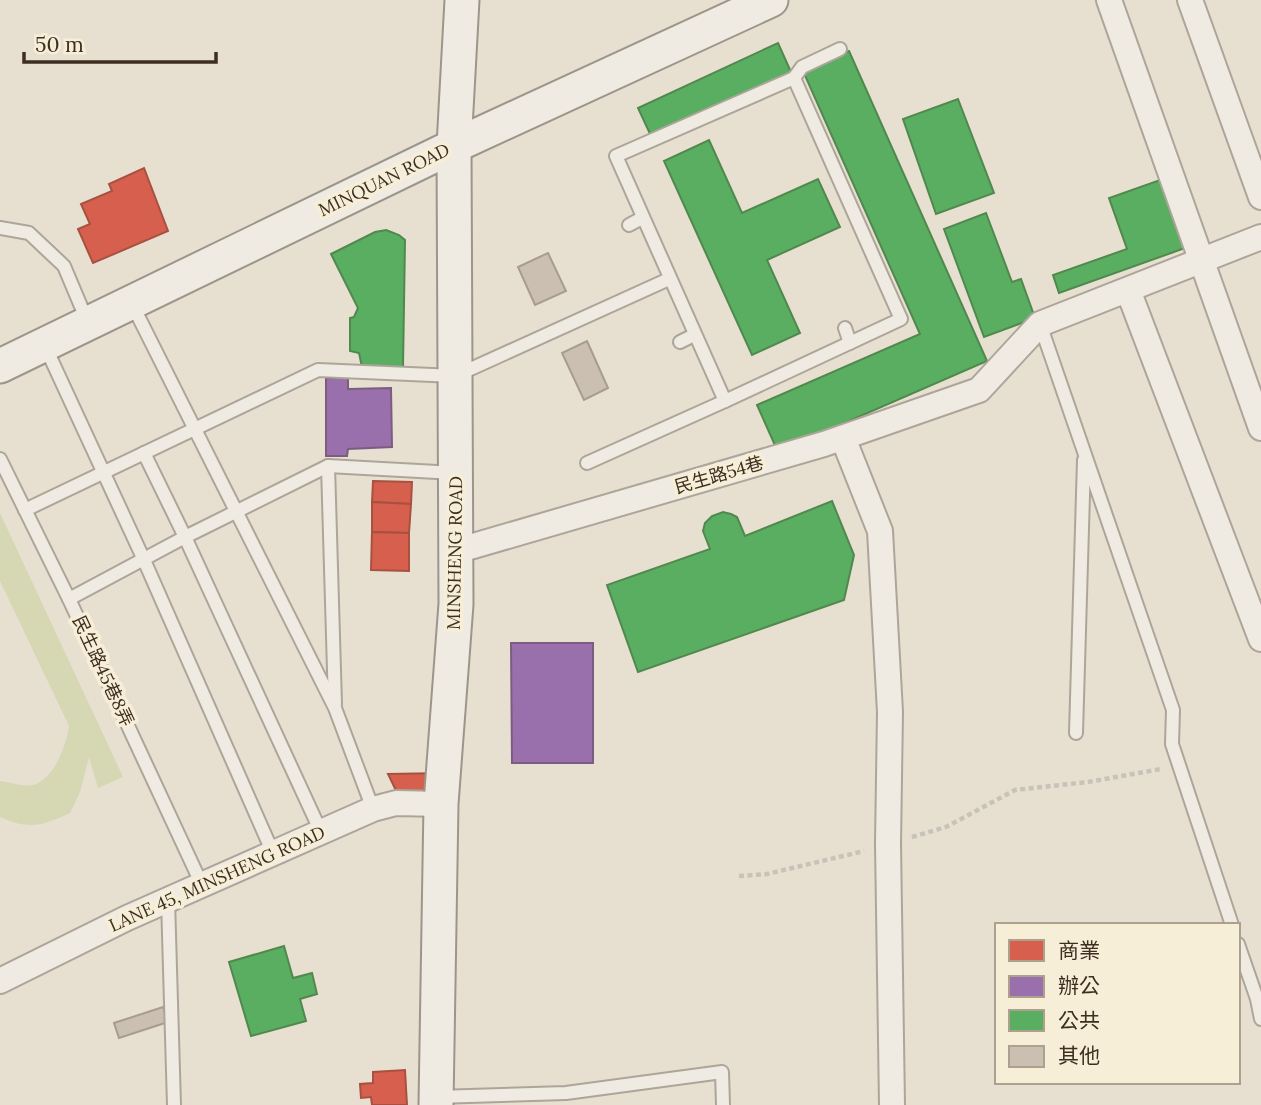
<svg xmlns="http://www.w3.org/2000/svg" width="1261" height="1105" font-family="Lora,'Noto Sans TC',serif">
<rect width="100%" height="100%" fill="#e7e0d1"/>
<path fill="#d6d7b3" d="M0,513L123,777L98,788L89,757L80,792L70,813C42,826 29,830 0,817V781C9,782 24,787 33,785C55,779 66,745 69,726L0,581Z"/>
<g fill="#d6604d" stroke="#a85140" stroke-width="2">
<polygon points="144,168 168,231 93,263 78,229 90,224 81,204 112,191 109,184"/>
<polygon points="373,481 412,482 411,504 372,502"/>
<polygon points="372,502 411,504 409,533 372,532"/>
<polygon points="372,532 409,533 409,571 371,570"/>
<polygon points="444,773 439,796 404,807 388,774"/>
<polygon points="405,1070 407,1105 372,1105 371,1097 361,1098 360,1084 373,1083 373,1072"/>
</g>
<g fill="#9970ab" stroke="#7d5c81" stroke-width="2">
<polygon points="326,378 348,378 348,389 391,388 392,447 348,449 347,456 326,456"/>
<polygon points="511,643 593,643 593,763 512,763"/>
</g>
<g fill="#5aae61" stroke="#51884e" stroke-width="2">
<polygon points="778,43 791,72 651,136 638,108"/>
<polygon points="849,51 987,361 778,452 757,405 920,334 803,71"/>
<polygon points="958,99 994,193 936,214 903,119"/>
<polygon points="709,140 742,213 818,179 840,227 767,260 800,333 752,355 664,161"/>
<polygon points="1163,179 1188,247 1059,293 1053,275 1127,249 1109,198"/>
<polygon points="986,213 1012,282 1021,279 1035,318 984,337 944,229"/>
<polygon points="386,230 399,235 405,240 403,368 362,367 359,353 350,351 350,318 354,317 358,308 331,254 375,232"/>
<polygon points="832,501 854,555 844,600 638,672 607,585 710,549 703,531 705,523 712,516 723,512 731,514 737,517 745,536"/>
<polygon points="284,946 293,978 312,973 317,994 300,999 306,1021 251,1036 229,962"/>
</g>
<g fill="#cbbfb2" stroke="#a89c90" stroke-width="2">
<polygon points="548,253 566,291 535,305 518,267"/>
<polygon points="587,341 608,388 584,400 562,353"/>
<polygon points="163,1007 168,1022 119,1038 114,1023"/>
</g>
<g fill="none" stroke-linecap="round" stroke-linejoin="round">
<g stroke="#ada599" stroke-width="16">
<g id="lane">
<polygon points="794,78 901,319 725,401 616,156"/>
<polyline points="794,78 802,67 840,49"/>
<polyline points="629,225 642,218"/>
<polyline points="0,228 29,233 64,266 88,323"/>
<polyline points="132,304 335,708 373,809"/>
<polyline points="1040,324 1173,710 1172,744 1232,925"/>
<polyline points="845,328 850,343"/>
<polyline points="680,342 694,335"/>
<polyline points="45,346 144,560 273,853"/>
<polyline points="144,453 185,537 321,832"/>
<polyline points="0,459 69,599 202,885"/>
<polyline points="587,463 725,401"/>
<polyline points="328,466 335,704"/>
<polyline points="25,510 318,370 455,376 669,279"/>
<polyline points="69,599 185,537 328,466 455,473"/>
<polyline points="1076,733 1084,460"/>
<polyline points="168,900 174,1105"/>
<polyline points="1238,944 1257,999 1261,1019"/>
<polyline points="436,1097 566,1093 722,1072 723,1105"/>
</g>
</g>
<g stroke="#ada599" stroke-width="28">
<g id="street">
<polyline points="1109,0 1261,428"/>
<polyline points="1190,0 1261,197"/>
<polyline points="1128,290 1261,639"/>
<polyline points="843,438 880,531 890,712 888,844 892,1105"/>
<polyline points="456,551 824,444 979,390 1040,324 1261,237"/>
<polyline points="0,981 127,918 373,809 396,803 441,804"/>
</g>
</g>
<g stroke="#9c958a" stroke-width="37">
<g id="secondary">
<polyline points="0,366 454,146 771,0"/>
<polyline points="436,1105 441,804 456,604 454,146 462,0"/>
</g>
</g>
<g stroke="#c8c2b9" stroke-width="4.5" stroke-dasharray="5 3.5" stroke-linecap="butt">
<polyline points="912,837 946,827 1015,790 1088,782 1161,769"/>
<polyline points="739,876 767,874 864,851"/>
</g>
<use href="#lane" stroke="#efebe3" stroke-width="12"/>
<use href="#street" stroke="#efebe3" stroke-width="24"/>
<use href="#secondary" stroke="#efebe3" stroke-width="33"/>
</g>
<g text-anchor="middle" stroke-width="7" stroke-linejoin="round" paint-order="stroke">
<g font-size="18" fill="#3d2e20" stroke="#f7eed8">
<text transform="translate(384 180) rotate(-26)" y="6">MINQUAN ROAD</text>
<text transform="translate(719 475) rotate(-16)" y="6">民生路54巷</text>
<text transform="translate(455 553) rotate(-89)" y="6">MINSHENG ROAD</text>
<text transform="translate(103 671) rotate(65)" y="6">民生路45巷8弄</text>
<text transform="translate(217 879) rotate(-24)" y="6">LANE 45, MINSHENG ROAD</text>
</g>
</g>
<rect x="995" y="923" width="245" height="161" fill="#f7eed8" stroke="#ada18e" stroke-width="2"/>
<rect x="1009" y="940" width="35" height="21" fill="#d6604d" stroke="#ada18e" stroke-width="2"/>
<text x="1058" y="958" font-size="21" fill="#3d2e20">商業</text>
<rect x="1009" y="976" width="35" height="21" fill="#9970ab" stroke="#ada18e" stroke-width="2"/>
<text x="1058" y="993" font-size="21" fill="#3d2e20">辦公</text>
<rect x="1009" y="1010" width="35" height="21" fill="#5aae61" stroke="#ada18e" stroke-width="2"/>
<text x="1058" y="1028" font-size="21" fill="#3d2e20">公共</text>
<rect x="1009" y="1046" width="35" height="21" fill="#cbbfb2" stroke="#ada18e" stroke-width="2"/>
<text x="1058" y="1063" font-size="21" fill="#3d2e20">其他</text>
<path d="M24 52v10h192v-10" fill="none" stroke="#3d2e20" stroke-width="3.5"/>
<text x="35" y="52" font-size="21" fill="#3d2e20" stroke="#f7eed8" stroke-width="5" paint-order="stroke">50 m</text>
</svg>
